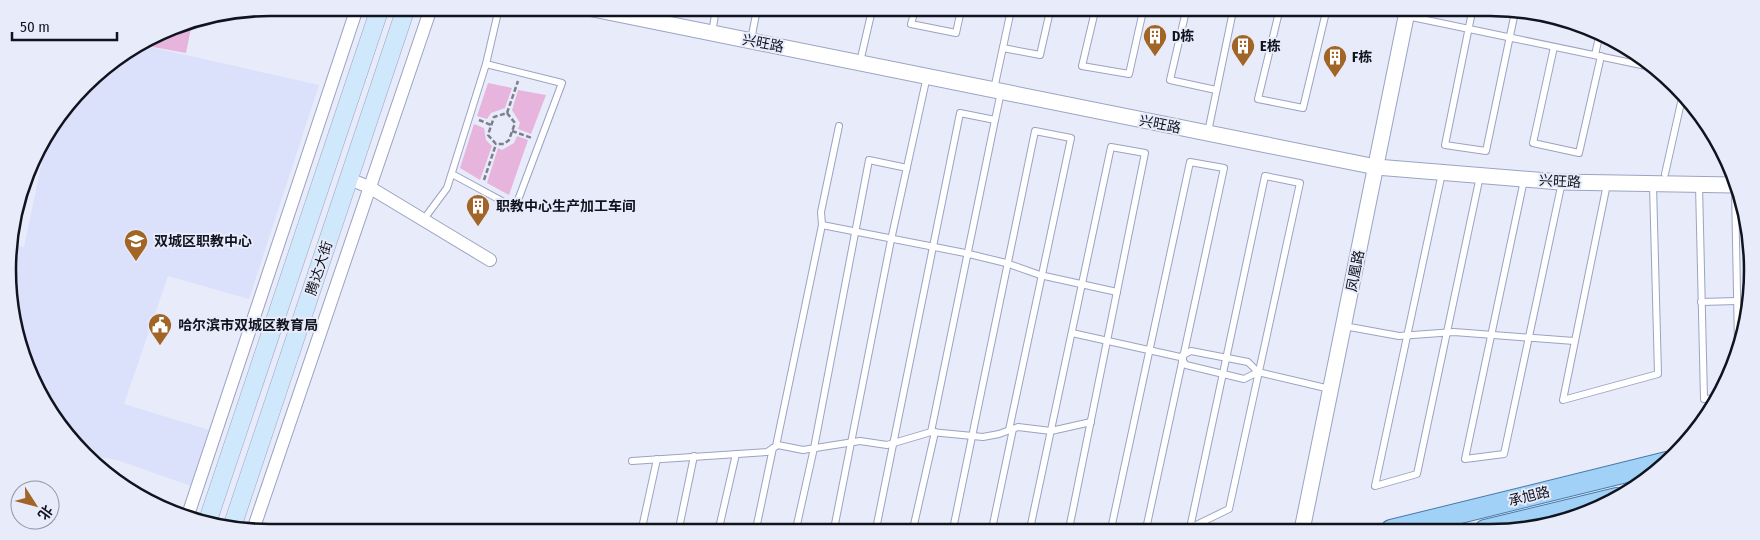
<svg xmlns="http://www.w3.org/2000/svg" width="1760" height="540" font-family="'Fira Sans Condensed','Noto Sans SC',sans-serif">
<rect width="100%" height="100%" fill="#e8ebf9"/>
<polygon fill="#dbe1fa" points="141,45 319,85 249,299 168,276 124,404 209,430 191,486 117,460 92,456 52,416 16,338 10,245 24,247 47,138 97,73"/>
<g fill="#e6b4dc">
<polygon points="192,23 186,53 142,45 170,27"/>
<polygon points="488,83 512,88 505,108 491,113 487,119 477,116"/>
<polygon points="518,90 546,95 531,134 518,129 520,123 512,110"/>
<polygon points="474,124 484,128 486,140 492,146 480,180 460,168"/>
<polygon points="517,136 528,140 509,195 487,183 498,148 502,150 514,143"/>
</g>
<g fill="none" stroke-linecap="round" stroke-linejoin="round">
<g stroke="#9ba3c3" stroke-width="8">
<g id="service">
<polyline points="915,10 911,24 956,33 961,10"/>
<polyline points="1095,11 1082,66 1129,74 1143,11"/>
<polyline points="1186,11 1170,80 1216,90"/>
<polyline points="1279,12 1258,99 1303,108 1326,12"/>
<polyline points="1472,12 1445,145 1486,151 1515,12"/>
<polyline points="1407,16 1651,67"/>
<polyline points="712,33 716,9"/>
<polyline points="751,40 757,9"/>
<polyline points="1554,47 1533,143 1579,153 1601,56"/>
<polyline points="1003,48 1040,55 1050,11"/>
<polyline points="1595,55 1599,37"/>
<polyline points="860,62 872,10"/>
<polyline points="994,89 1011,10"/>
<polyline points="995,120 1001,92"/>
<polyline points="1208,132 1233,11"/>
<polyline points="1442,173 1375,486 1417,474 1480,176"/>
<polyline points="452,174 515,208 562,83 486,64"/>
<polyline points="1665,174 1682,98"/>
<polygon points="1265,176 1300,183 1229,509 1190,528"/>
<polyline points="1524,180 1465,459 1504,454 1562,182"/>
<polyline points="1607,184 1563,400 1658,374 1653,185"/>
<polyline points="1699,185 1704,399 1719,398"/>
<polyline points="1735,189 1738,345"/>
<polyline points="424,219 447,188 486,64 499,8"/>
<polyline points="822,225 965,253 1006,263 1040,275 1117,292"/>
<polyline points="1701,302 1737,301"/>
<polyline points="1344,326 1399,336 1454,332 1574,341"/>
<polyline points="1072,333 1180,357 1186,365 1244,379 1258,372 1248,362 1191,351 1183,355"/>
<polyline points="1258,372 1330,389"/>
<polyline points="776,446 822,225 821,212 839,126"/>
<polyline points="632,461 767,452 778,445 803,450 860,441 887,445 931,432 983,437 999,434 1018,427 1051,431 1091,422"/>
<polyline points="642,528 657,459"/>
<polyline points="679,528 694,456"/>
<polyline points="719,528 736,454"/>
<polyline points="756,529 773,448"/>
<polyline points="796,529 814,448 869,160 907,168"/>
<polyline points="834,529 891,240 927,76"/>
<polyline points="876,529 960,113 995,120 931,432"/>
<polyline points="913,529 935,432"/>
<polyline points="953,529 1035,131 1071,138 1009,430"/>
<polyline points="992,529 1013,429"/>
<polyline points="1030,529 1111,147 1145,153 1069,529"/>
<polyline points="1111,529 1190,162 1224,168 1146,529"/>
</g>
</g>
<g stroke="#9ba3c3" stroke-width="14">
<g id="minor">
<polyline points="349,179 369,187 490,260"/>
<polyline points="188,515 357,8"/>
<polyline points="254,527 431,8"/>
</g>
</g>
<g stroke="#9ba3c3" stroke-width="17">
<g id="tertiary">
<polyline points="593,9 1376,167 1560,182 1733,185"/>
<polyline points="1302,530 1407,12"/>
</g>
</g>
<g stroke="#9ba3c3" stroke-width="19">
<g id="secondary">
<polyline points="207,523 380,8"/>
<polyline points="232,527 406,8"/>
</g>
</g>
<g stroke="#467ba8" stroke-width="22">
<g id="primary">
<polyline points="1391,530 1667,462"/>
<polyline points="1485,530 1617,498"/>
</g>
</g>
<g stroke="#7d808c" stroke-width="2.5" stroke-dasharray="5 2.5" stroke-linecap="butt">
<polygon points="507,113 515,123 509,140 504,144 496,144 488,135 494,117"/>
<polyline points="507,113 518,81"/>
<polyline points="479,120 491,125"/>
<polyline points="512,131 532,138"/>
<polyline points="484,180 496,144"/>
</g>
<use href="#service" stroke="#fff" stroke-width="6"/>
<use href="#minor" stroke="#fff" stroke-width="12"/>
<use href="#tertiary" stroke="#fff" stroke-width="15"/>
<use href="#secondary" stroke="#d0e8fb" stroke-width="18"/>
<use href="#primary" stroke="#a1d1f7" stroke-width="20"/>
</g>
<defs>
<g id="building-pin" transform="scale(1.25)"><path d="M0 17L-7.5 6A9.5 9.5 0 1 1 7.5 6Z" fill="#a16527" stroke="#e8ebf9"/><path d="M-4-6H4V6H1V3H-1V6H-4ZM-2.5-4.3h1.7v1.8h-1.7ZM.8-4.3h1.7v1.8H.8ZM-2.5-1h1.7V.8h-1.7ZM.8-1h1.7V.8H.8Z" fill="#fff"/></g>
<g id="school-pin" transform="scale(1.25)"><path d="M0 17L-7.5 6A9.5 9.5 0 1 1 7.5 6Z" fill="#a16527" stroke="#e8ebf9"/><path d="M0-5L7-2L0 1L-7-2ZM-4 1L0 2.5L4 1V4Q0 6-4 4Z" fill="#fff"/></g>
<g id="civic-pin" transform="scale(1.25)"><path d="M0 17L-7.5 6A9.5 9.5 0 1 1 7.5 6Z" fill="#a16527" stroke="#e8ebf9"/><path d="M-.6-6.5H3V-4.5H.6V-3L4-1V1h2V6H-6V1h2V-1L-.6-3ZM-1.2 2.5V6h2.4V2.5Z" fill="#fff"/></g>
</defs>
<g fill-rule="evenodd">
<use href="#building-pin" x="1155" y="36"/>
<use href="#building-pin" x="1243" y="46"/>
<use href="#building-pin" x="1335" y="57"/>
<use href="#building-pin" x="478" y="206"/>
<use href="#school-pin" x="136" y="241"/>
<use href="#civic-pin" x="160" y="325"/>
</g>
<g text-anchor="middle" stroke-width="4" stroke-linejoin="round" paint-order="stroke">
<g font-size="14" font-weight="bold" fill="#11141f" stroke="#e8ebf9" text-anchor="start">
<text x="1172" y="41">D栋</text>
<text x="1260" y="51">E栋</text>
<text x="1352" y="62">F栋</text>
<text x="496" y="211">职教中心生产加工车间</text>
<text x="154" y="246">双城区职教中心</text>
<text x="178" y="330">哈尔滨市双城区教育局</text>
</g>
<g font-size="14" fill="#11141f" stroke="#e8ebf9">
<text transform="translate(763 43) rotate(11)" y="5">兴旺路</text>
<text transform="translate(1160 124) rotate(11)" y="5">兴旺路</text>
<text transform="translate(1560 181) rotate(3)" y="5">兴旺路</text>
<text transform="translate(319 268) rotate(-72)" y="5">腾达大街</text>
<text transform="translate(1355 271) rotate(-79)" y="5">凤凰路</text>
<text transform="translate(1529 496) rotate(-14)" y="5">承旭路</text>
</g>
</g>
<path d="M0 0H1760V540H0ZM270 16H1490A254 254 0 0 1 1744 270V270A254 254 0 0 1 1490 524H270A254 254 0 0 1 16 270V270A254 254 0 0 1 270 16Z" fill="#e8ebf9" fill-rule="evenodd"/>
<path fill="none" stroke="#11141f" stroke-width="2.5" d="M270 16H1490A254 254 0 0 1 1744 270V270A254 254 0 0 1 1490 524H270A254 254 0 0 1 16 270V270A254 254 0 0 1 270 16Z"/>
<g transform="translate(35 505) rotate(126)"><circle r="24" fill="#e8ebf9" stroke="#9295a2"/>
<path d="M0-4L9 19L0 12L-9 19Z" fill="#a16527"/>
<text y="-8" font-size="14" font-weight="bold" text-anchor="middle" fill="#11141f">北</text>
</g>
<path d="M12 32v8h105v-8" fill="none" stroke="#11141f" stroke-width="2.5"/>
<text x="20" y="32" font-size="15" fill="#11141f" stroke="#e8ebf9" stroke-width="4" paint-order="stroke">50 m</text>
</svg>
